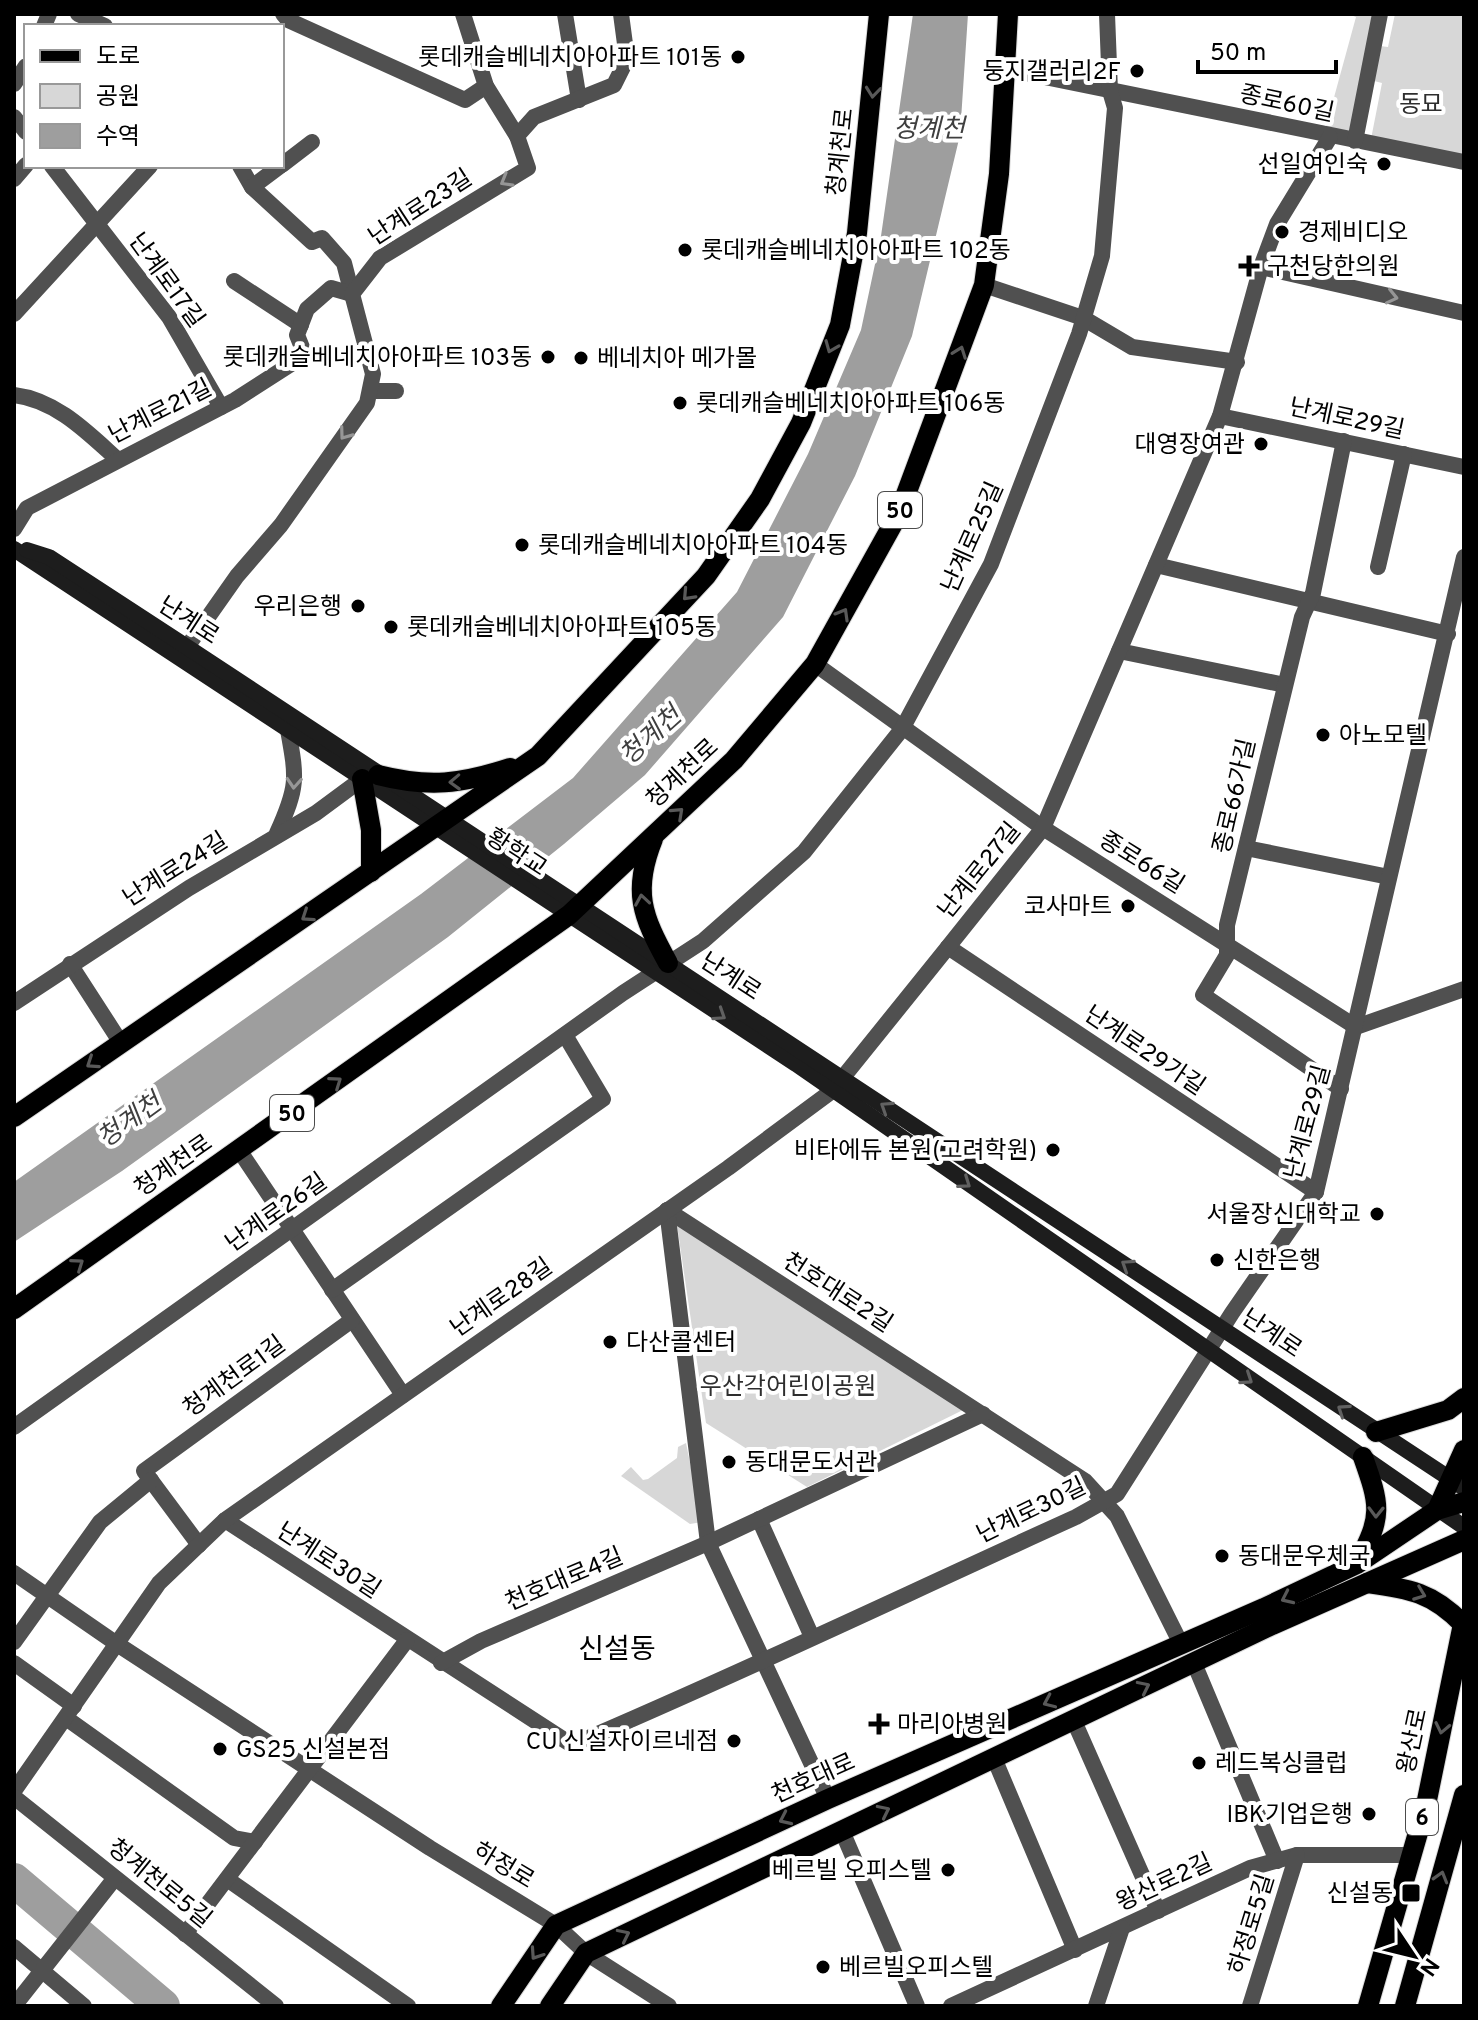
<svg xmlns="http://www.w3.org/2000/svg" width="1478" height="2020" font-family="Overpass,'Noto Sans KR',sans-serif">
<rect width="100%" height="100%" fill="#fff"/>
<g fill="#d7d7d7">
<polygon points="1348,14 1376,14 1351,137 1324,134 1356,17"/>
<polygon points="1395,14 1464,14 1464,156 1371,139 1382,83 1374,81 1380,46 1388,47"/>
<polygon points="677,1225 963,1410 807,1487 706,1423"/>
<polygon points="686,1443 702,1522 690,1524 621,1476 631,1467 643,1480 648,1479 677,1458 678,1447"/>
</g>
<polygon fill="#9e9e9e" points="913,14 968,14 960,135 912,336 855,476 783,617 645,775 564,844 448,937 122,1171 14,1242 14,1182 421,894 573,778 737,592 808,454 861,330 881,236"/>
<g fill="none" stroke-linecap="round" stroke-linejoin="round">
<polyline stroke="#9e9e9e" stroke-width="34" points="14,1880 163,2006"/>
<g stroke="#dbdbdb" stroke-width="22">
<g id="primary">
<path d="M378,775C429,788 461,784 510,768"/>
<polyline points="362,779 371,830 371,872"/>
<path d="M653,839C632,891 642,916 668,963"/>
<polyline points="14,1117 538,756 706,576 760,499 801,423 840,325 857,233 879,14"/>
<polyline points="14,1309 569,915 734,760 815,664 899,513 984,285 999,174 1008,14"/>
<polyline points="1376,1432 1448,1410 1464,1398"/>
<polyline points="1437,1510 1464,1450"/>
<path d="M1358,1562C1383,1516 1380,1505 1363,1457"/>
<path d="M1367,1583C1410,1589 1432,1592 1463,1624"/>
<polyline points="501,2006 556,1925 828,1799 1264,1608 1357,1564 1437,1510 1464,1502"/>
<polyline points="550,2006 586,1953 1272,1625 1464,1540"/>
<polyline points="1368,2006 1426,1805 1464,1619"/>
<polyline points="1405,2006 1464,1795"/>
</g>
</g>
<g stroke="#505050" stroke-width="16">
<polyline points="78,14 105,26"/>
<polyline points="283,14 288,20 465,100 486,86"/>
<polyline points="463,14 486,86 517,136"/>
<polyline points="565,14 579,100"/>
<polyline points="44,26 49,14"/>
<polyline points="1006,69 1464,162"/>
<polyline points="14,84 26,66"/>
<polyline points="14,117 26,132"/>
<polyline points="1355,141 1380,14"/>
<polyline points="282,165 312,142"/>
<polyline points="52,166 169,317 221,407"/>
<polyline points="240,166 252,187"/>
<polyline points="280,166 252,187 312,242 322,238 344,263 352,294"/>
<polyline points="14,179 26,165"/>
<polyline points="1261,267 1464,313"/>
<polyline points="234,281 301,325"/>
<polyline points="984,285 1083,318 1132,347 1237,362"/>
<polyline points="14,314 150,166"/>
<polyline points="370,391 396,391"/>
<path d="M14,395C56,400 87,432 117,459"/>
<polyline points="1220,416 1464,467"/>
<polyline points="14,529 27,508 235,400 305,355 297,335 307,309 331,288 352,294"/>
<polyline points="1156,565 1448,634"/>
<polyline points="1378,567 1404,454"/>
<polyline points="187,647 237,576 281,525 367,403 373,374 352,294 380,258 528,168 517,136 534,117 614,85 627,59 621,14"/>
<polyline points="1119,651 1285,685"/>
<polyline points="815,664 1043,828 1356,1027 1464,989"/>
<path d="M277,833C298,787 297,779 288,730"/>
<polyline points="1246,848 1389,877"/>
<polyline points="948,947 1316,1192"/>
<polyline points="70,964 121,1043"/>
<polyline points="14,1003 189,888 316,813 362,779"/>
<polyline points="1341,1089 1203,995 1227,955 1227,925 1302,617 1313,593 1344,441"/>
<polyline points="239,1150 403,1395"/>
<polyline points="667,1210 1085,1481 1117,1516 1181,1644"/>
<polyline points="667,1210 708,1543 828,1799"/>
<polyline points="332,1290 603,1099 565,1035"/>
<polyline points="14,1427 623,993 703,941 804,852 902,729 991,564 1079,334 1102,256 1115,108 1110,91 1107,14"/>
<polyline points="759,1519 812,1637"/>
<path d="M225,1520L572,1745C742,1673 908,1593 1076,1517L1117,1494L1232,1313L1316,1192L1464,557"/>
<polyline points="199,1545 144,1471 352,1320"/>
<polyline points="14,1573 117,1644 430,1848 556,1925 586,1953 669,2006"/>
<polyline points="14,1642 100,1522 151,1480"/>
<polyline points="14,1663 74,1706"/>
<polyline points="441,1663 481,1641 708,1543 983,1414"/>
<polyline points="1194,1663 1277,1861"/>
<polyline points="66,1718 234,1838 255,1842"/>
<polyline points="1074,1721 1158,1911"/>
<polyline points="994,1758 1075,1950"/>
<polyline points="14,1791 159,1583 225,1520 728,1168 832,1091 948,947 1043,828 1220,416 1261,267 1277,224 1330,137"/>
<polyline points="14,1797 276,2006"/>
<polyline points="842,1831 917,2006"/>
<polyline points="227,1879 408,2006"/>
<polyline points="185,1934 407,1640"/>
<polyline points="14,1947 84,2006"/>
<polyline points="14,2006 115,1878"/>
<polyline points="951,2006 1250,1868 1297,1855 1411,1855"/>
<polyline points="1096,2006 1122,1928"/>
<polyline points="1250,2006 1297,1855"/>
</g>
<g stroke="#1d1d1d" stroke-width="16">
<polyline points="14,549 796,1064 1464,1527"/>
<polyline points="27,550 49,557 187,647 1464,1488"/>
</g>
<use href="#primary" stroke="#000" stroke-width="20"/>
</g>
<defs><path id="oneway-chevron" d="M-2-3.5L2.5 0L-2 3.5" fill="none" stroke-width="1.6" stroke-linecap="round" stroke-linejoin="round" transform="scale(2)"/></defs>
<g stroke="#595959">
<use href="#oneway-chevron" transform="translate(873 92) rotate(96)"/>
<use href="#oneway-chevron" transform="translate(831 347) rotate(112)"/>
<use href="#oneway-chevron" transform="translate(960 352) rotate(-70)"/>
<use href="#oneway-chevron" transform="translate(688 595) rotate(133)"/>
<use href="#oneway-chevron" transform="translate(843 614) rotate(-60)"/>
<use href="#oneway-chevron" transform="translate(455 782) rotate(178)"/>
<use href="#oneway-chevron" transform="translate(678 813) rotate(-43)"/>
<use href="#oneway-chevron" transform="translate(642 900) rotate(-99)"/>
<use href="#oneway-chevron" transform="translate(307 916) rotate(146)"/>
<use href="#oneway-chevron" transform="translate(92 1063) rotate(146)"/>
<use href="#oneway-chevron" transform="translate(336 1082) rotate(-35)"/>
<use href="#oneway-chevron" transform="translate(78 1264) rotate(-35)"/>
<use href="#oneway-chevron" transform="translate(1376 1512) rotate(91)"/>
<use href="#oneway-chevron" transform="translate(1420 1594) rotate(21)"/>
<use href="#oneway-chevron" transform="translate(1287 1598) rotate(155)"/>
<use href="#oneway-chevron" transform="translate(1144 1687) rotate(-26)"/>
<use href="#oneway-chevron" transform="translate(1049 1702) rotate(156)"/>
<use href="#oneway-chevron" transform="translate(1442 1728) rotate(102)"/>
<use href="#oneway-chevron" transform="translate(884 1811) rotate(-26)"/>
<use href="#oneway-chevron" transform="translate(785 1819) rotate(155)"/>
<use href="#oneway-chevron" transform="translate(1441 1877) rotate(-74)"/>
<use href="#oneway-chevron" transform="translate(624 1935) rotate(-26)"/>
<use href="#oneway-chevron" transform="translate(536 1954) rotate(124)"/>
</g>
<g stroke="#969696">
<use href="#oneway-chevron" transform="translate(506 181) rotate(150)"/>
<use href="#oneway-chevron" transform="translate(1392 297) rotate(13)"/>
<use href="#oneway-chevron" transform="translate(345 434) rotate(126)"/>
<use href="#oneway-chevron" transform="translate(294 783) rotate(94)"/>
</g>
<g stroke="#616161">
<use href="#oneway-chevron" transform="translate(720 1015) rotate(33)"/>
<use href="#oneway-chevron" transform="translate(886 1107) rotate(-147)"/>
<use href="#oneway-chevron" transform="translate(965 1183) rotate(35)"/>
<use href="#oneway-chevron" transform="translate(1127 1265) rotate(-147)"/>
<use href="#oneway-chevron" transform="translate(1247 1379) rotate(34)"/>
<use href="#oneway-chevron" transform="translate(1343 1410) rotate(-146)"/>
</g>
<g fill="#000" stroke="#fff" stroke-width="3">
<circle cx="738" cy="57" r="8"/>
<circle cx="1137" cy="71" r="8"/>
<circle cx="1384" cy="164" r="8"/>
<circle cx="1282" cy="232" r="8"/>
<circle cx="685" cy="250" r="8"/>
<path d="M1245 254h8v8h8v8h-8v8h-8v-8h-8v-8h8z"/>
<circle cx="548" cy="357" r="8"/>
<circle cx="581" cy="358" r="8"/>
<circle cx="680" cy="403" r="8"/>
<circle cx="1261" cy="444" r="8"/>
<circle cx="522" cy="545" r="8"/>
<circle cx="358" cy="606" r="8"/>
<circle cx="391" cy="627" r="8"/>
<circle cx="1323" cy="735" r="8"/>
<circle cx="1128" cy="906" r="8"/>
<circle cx="1053" cy="1150" r="8"/>
<circle cx="1377" cy="1214" r="8"/>
<circle cx="1217" cy="1260" r="8"/>
<circle cx="610" cy="1342" r="8"/>
<circle cx="729" cy="1462" r="8"/>
<circle cx="1222" cy="1556" r="8"/>
<path d="M875 1712h8v8h8v8h-8v8h-8v-8h-8v-8h8z"/>
<circle cx="734" cy="1741" r="8"/>
<circle cx="220" cy="1749" r="8"/>
<circle cx="1199" cy="1763" r="8"/>
<circle cx="1369" cy="1814" r="8"/>
<circle cx="948" cy="1870" r="8"/>
<rect x="1401" y="1883" width="20" height="20" rx="4"/>
<circle cx="823" cy="1967" r="8"/>
</g>
<g text-anchor="middle" stroke-width="8" stroke-linejoin="round" paint-order="stroke">
<g fill="#fff" stroke="#4c4c4c" stroke-width="2">
<rect x="878" y="492" width="44" height="36" rx="6"/>
<rect x="270" y="1095" width="44" height="36" rx="6"/>
<rect x="1406" y="1799" width="32" height="36" rx="6"/>
</g>
<g font-size="22" font-weight="bold" fill="#000">
<text x="900" y="518">50</text>
<text x="292" y="1121">50</text>
<text x="1422" y="1825">6</text>
</g>
<g font-size="24" fill="#000" stroke="#fff" text-anchor="start">
<text x="722" y="65" text-anchor="end">롯데캐슬베네치아아파트 101동</text>
<text x="1121" y="79" text-anchor="end">둥지갤러리2F</text>
<text x="1368" y="172" text-anchor="end">선일여인숙</text>
<text x="1298" y="240">경제비디오</text>
<text x="701" y="258">롯데캐슬베네치아아파트 102동</text>
<text x="1267" y="274">구천당한의원</text>
<text x="532" y="365" text-anchor="end">롯데캐슬베네치아아파트 103동</text>
<text x="597" y="366">베네치아 메가몰</text>
<text x="696" y="411">롯데캐슬베네치아아파트 106동</text>
<text x="1245" y="452" text-anchor="end">대영장여관</text>
<text x="538" y="553">롯데캐슬베네치아아파트 104동</text>
<text x="342" y="614" text-anchor="end">우리은행</text>
<text x="407" y="635">롯데캐슬베네치아아파트 105동</text>
<text x="1339" y="743">아노모텔</text>
<text x="1112" y="914" text-anchor="end">코사마트</text>
<text x="1037" y="1158" text-anchor="end">비타에듀 본원(고려학원)</text>
<text x="1361" y="1222" text-anchor="end">서울장신대학교</text>
<text x="1233" y="1268">신한은행</text>
<text x="626" y="1350">다산콜센터</text>
<text x="745" y="1470">동대문도서관</text>
<text x="1238" y="1564">동대문우체국</text>
<text x="897" y="1732">마리아병원</text>
<text x="718" y="1749" text-anchor="end">CU 신설자이르네점</text>
<text x="236" y="1757">GS25 신설본점</text>
<text x="1215" y="1771">레드복싱클럽</text>
<text x="1353" y="1822" text-anchor="end">IBK기업은행</text>
<text x="932" y="1878" text-anchor="end">베르빌 오피스텔</text>
<text x="1393" y="1901" text-anchor="end">신설동</text>
<text x="839" y="1975">베르빌오피스텔</text>
</g>
<g font-size="24" fill="#000" stroke="#fff">
<text transform="translate(1287 103) rotate(12)" y="8">종로60길</text>
<text transform="translate(840 152) rotate(-84)" y="8">청계천로</text>
<text transform="translate(420 207) rotate(-33)" y="8">난계로23길</text>
<text transform="translate(167 280) rotate(54)" y="8">난계로17길</text>
<text transform="translate(160 411) rotate(-27)" y="8">난계로21길</text>
<text transform="translate(1347 418) rotate(12)" y="8">난계로29길</text>
<text transform="translate(972 537) rotate(-66)" y="8">난계로25길</text>
<text transform="translate(189 620) rotate(33)" y="8">난계로</text>
<text transform="translate(682 773) rotate(-43)" y="8">청계천로</text>
<text transform="translate(1234 796) rotate(-77)" y="8">종로66가길</text>
<text transform="translate(517 852) rotate(33)" y="8">황학교</text>
<text transform="translate(1142 862) rotate(32)" y="8">종로66길</text>
<text transform="translate(175 869) rotate(-32)" y="8">난계로24길</text>
<text transform="translate(979 870) rotate(-51)" y="8">난계로27길</text>
<text transform="translate(731 976) rotate(33)" y="8">난계로</text>
<text transform="translate(1145 1050) rotate(34)" y="8">난계로29가길</text>
<text transform="translate(1307 1122) rotate(-75)" y="8">난계로29길</text>
<text transform="translate(173 1165) rotate(-35)" y="8">청계천로</text>
<text transform="translate(276 1212) rotate(-35)" y="8">난계로26길</text>
<text transform="translate(838 1292) rotate(33)" y="8">천호대로2길</text>
<text transform="translate(501 1297) rotate(-35)" y="8">난계로28길</text>
<text transform="translate(1272 1333) rotate(34)" y="8">난계로</text>
<text transform="translate(234 1376) rotate(-36)" y="8">청계천로1길</text>
<text transform="translate(1031 1510) rotate(-26)" y="8">난계로30길</text>
<text transform="translate(329 1560) rotate(33)" y="8">난계로30길</text>
<text transform="translate(564 1579) rotate(-23)" y="8">천호대로4길</text>
<text transform="translate(1412 1741) rotate(-78)" y="8">왕산로</text>
<text transform="translate(813 1778) rotate(-24)" y="8">천호대로</text>
<text transform="translate(504 1865) rotate(31)" y="8">하정로</text>
<text transform="translate(1164 1882) rotate(-25)" y="8">왕산로2길</text>
<text transform="translate(160 1883) rotate(39)" y="8">청계천로5길</text>
<text transform="translate(1251 1924) rotate(-73)" y="8">하정로5길</text>
</g>
<g font-size="24" fill="#2e2e2e" stroke="#fff">
<text x="1421" y="112">동묘</text>
<text x="788" y="1394">우산각어린이공원</text>
</g>
<g font-size="26" font-style="italic" fill="#3f3f3f" stroke="#fff">
<text x="929" y="137">청계천</text>
<text transform="translate(650 735) rotate(-42)" y="9">청계천</text>
<text transform="translate(129 1120) rotate(-36)" y="9">청계천</text>
</g>
<g font-size="28" fill="#000" stroke="#fff">
<text x="617" y="1658">신설동</text>
</g>
</g>
<rect width="1478" height="2020" fill="none" stroke="#000000" stroke-width="32"/>
<rect x="24" y="24" width="260" height="144" fill="#ffffff" stroke="#999999" stroke-width="2"/>
<rect x="40" y="50" width="40" height="12" fill="#000000" stroke="#999999" stroke-width="2"/>
<text x="96" y="64" font-size="24" fill="#000000">도로</text>
<rect x="40" y="84" width="40" height="24" fill="#d7d7d7" stroke="#999999" stroke-width="2"/>
<text x="96" y="104" font-size="24" fill="#000000">공원</text>
<rect x="40" y="124" width="40" height="24" fill="#9e9e9e" stroke="#999999" stroke-width="2"/>
<text x="96" y="144" font-size="24" fill="#000000">수역</text>
<g transform="translate(1414 1956) rotate(125)" stroke="#ffffff" stroke-width="6" paint-order="stroke">
<path d="M0-6L14 30L0 20L-14 30Z" fill="#000000"/>
<text y="-12" font-size="22" font-weight="bold" text-anchor="middle" fill="#000000">N</text>
</g>
<path d="M1198 60v12h138v-12" fill="none" stroke="#000000" stroke-width="4"/>
<text x="1210" y="60" font-size="24" fill="#000000" stroke="#ffffff" stroke-width="6" paint-order="stroke">50 m</text>
</svg>
